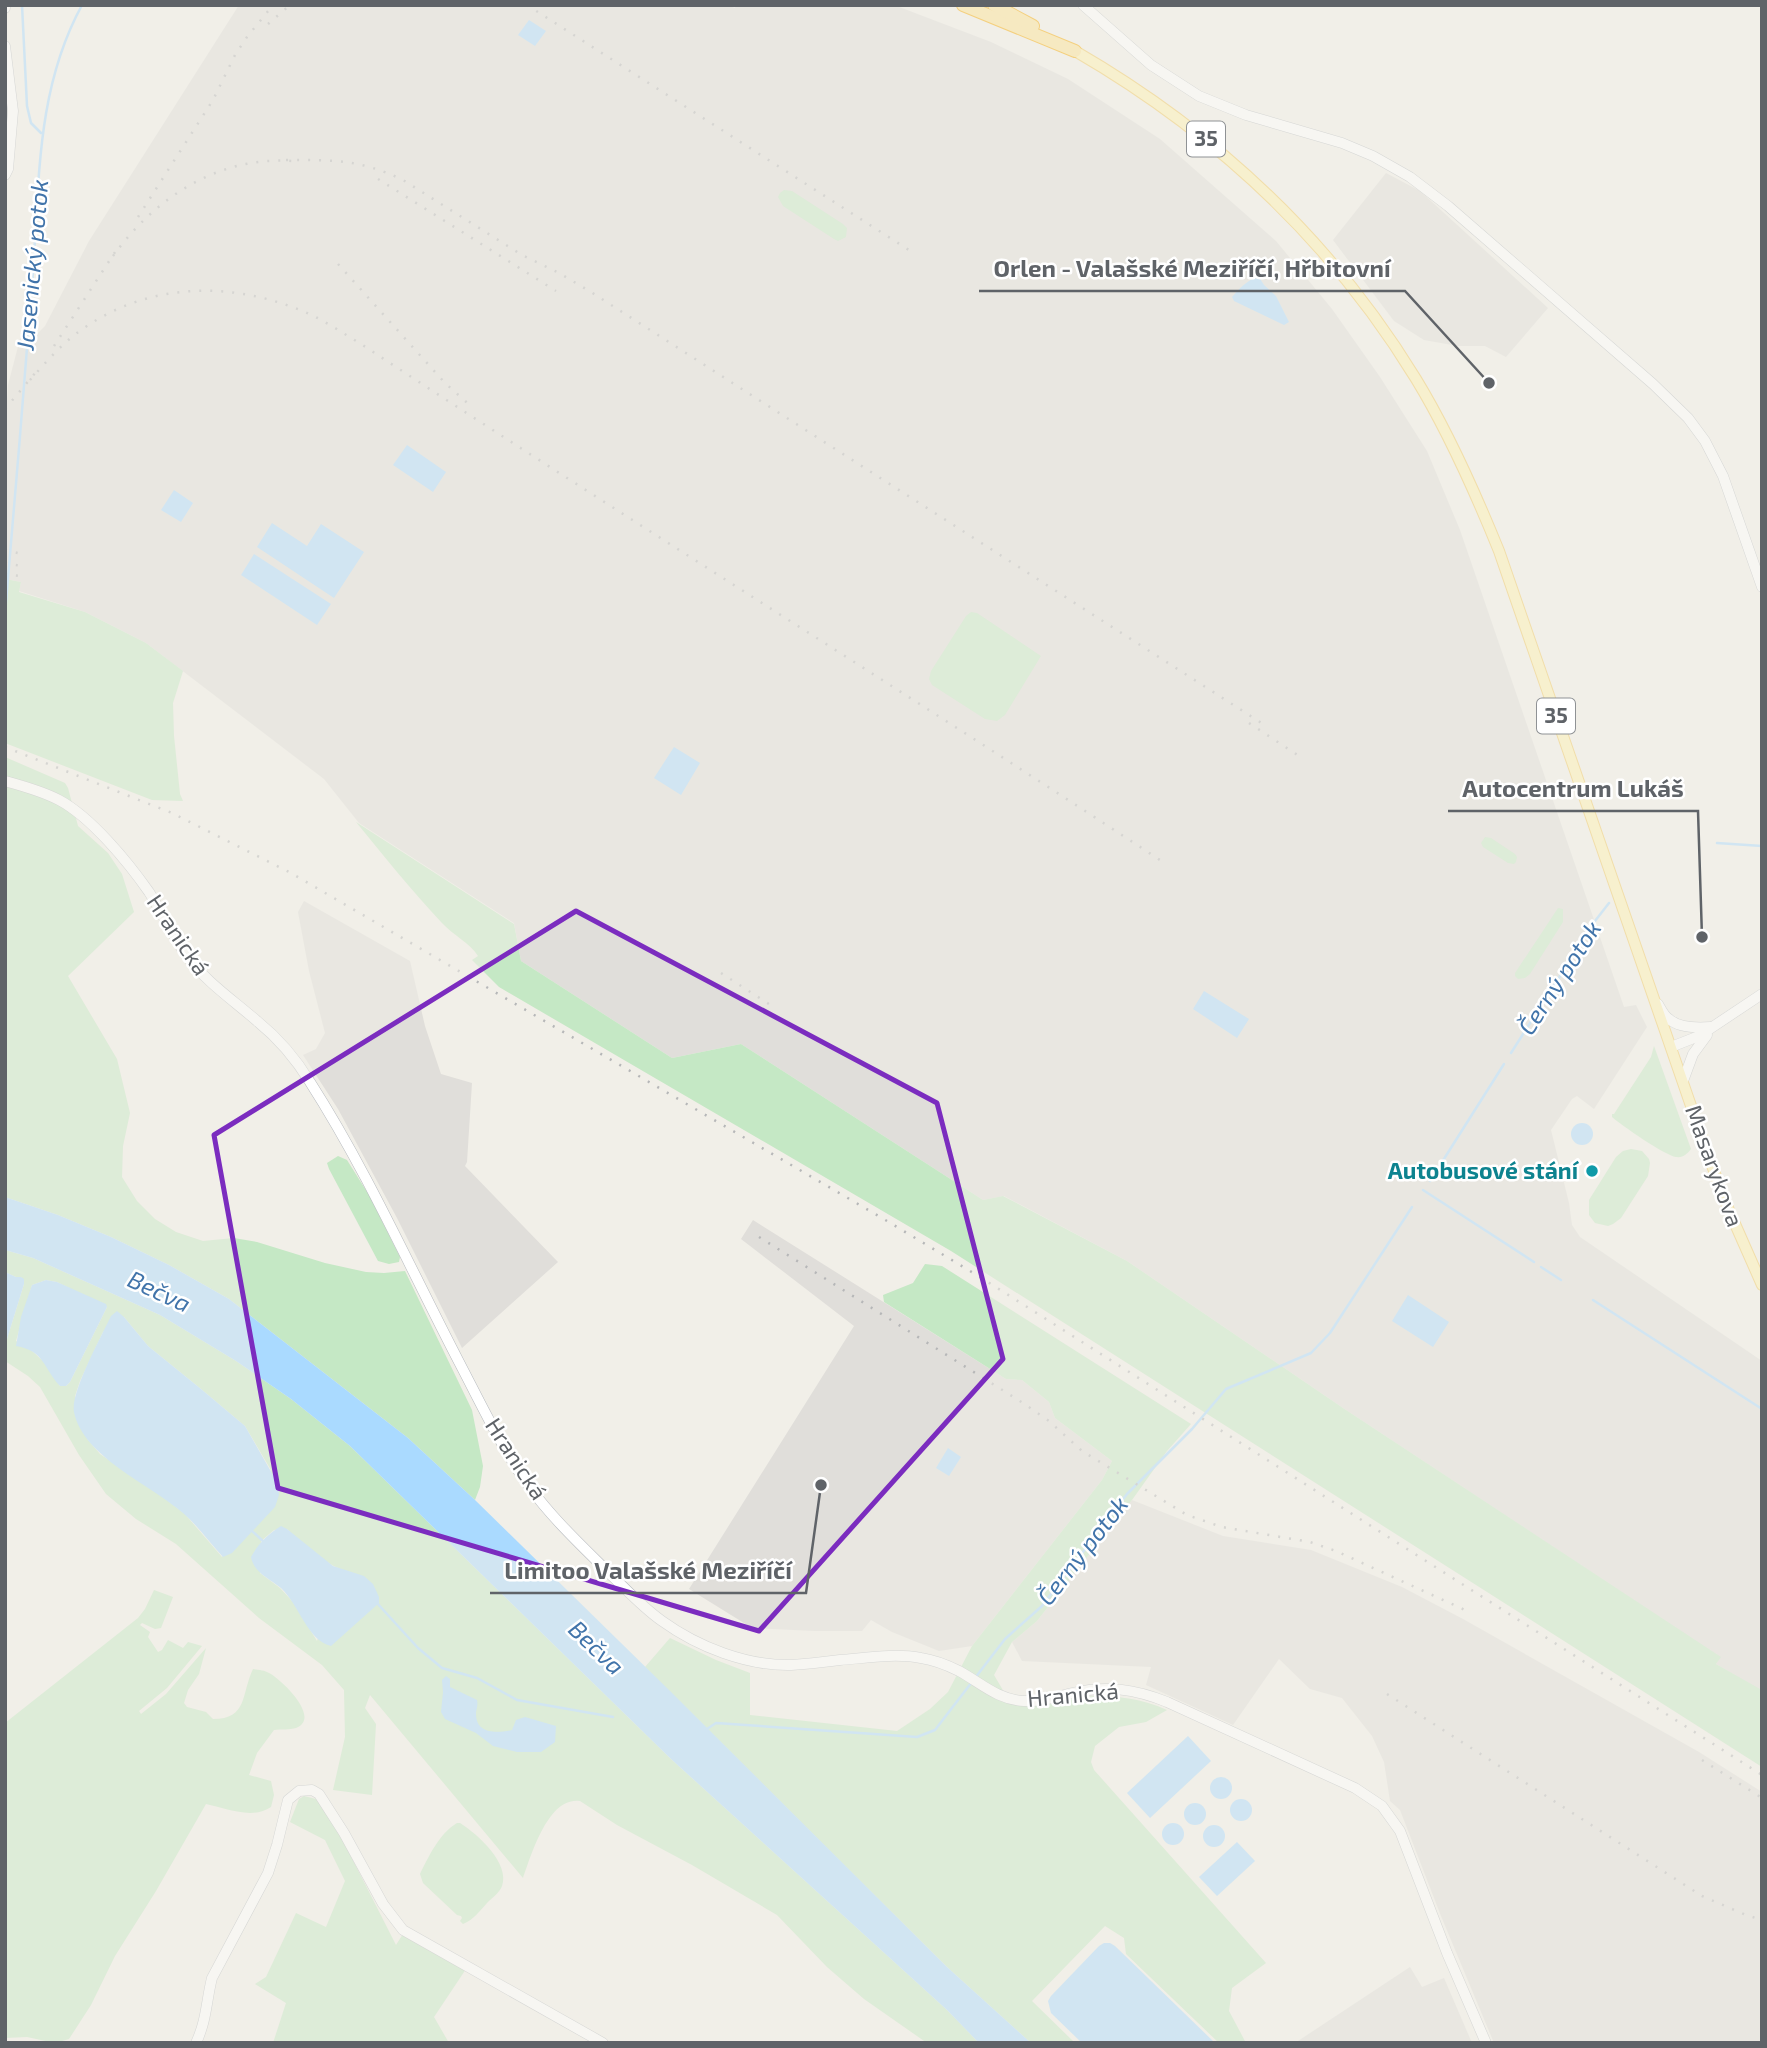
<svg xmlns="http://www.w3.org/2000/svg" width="1767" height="2048" font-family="'Exo 2',sans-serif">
<rect width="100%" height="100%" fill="#f1efe8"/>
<g fill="#e0deda">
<polygon points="239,5 727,5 735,8 736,5 894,5 991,42 1068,79 1160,139 1276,241 1332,309 1380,377 1427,451 1460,530 1624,1007 1636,1005 1647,1027 1594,1109 1577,1096 1572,1099 1551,1130 1569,1203 1572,1225 1580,1237 1762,1361 1762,1687 1760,1690 1716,1664 1720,1657 1343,1408 1127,1261 1004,1196 983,1200 741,1044 672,1058 521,961 514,923 359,823 324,779 146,643 85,612 19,591 21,582 5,579 5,434 8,385 21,335 32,339 45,326 89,241"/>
<polygon points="1386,173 1420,191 1548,308 1506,357 1485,346 1458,346 1424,340 1394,321 1333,240"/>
<polygon points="304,901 410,961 425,1026 441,1074 472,1083 467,1162 465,1166 558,1262 462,1348 397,1218 338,1109 303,1055 316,1049 325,1033 309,971 298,912"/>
<polygon points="753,1220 1006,1379 1022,1380 1049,1402 1055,1418 1112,1461 1102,1480 972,1646 939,1651 892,1632 871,1620 862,1631 815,1631 752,1628 689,1589 854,1326 741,1239"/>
<polygon points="1132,1500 1223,1536 1311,1550 1402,1587 1463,1619 1699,1752 1762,1792 1762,2043 1494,2043 1441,1916 1400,1810 1390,1801 1384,1762 1372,1736 1342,1698 1310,1689 1279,1659 1233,1725 1146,1685 1151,1667 1022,1661 1012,1642 1037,1621"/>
<polygon points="1410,1967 1422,1987 1444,1978 1472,2043 1295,2043"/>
</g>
<g fill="#c5e8c5" fill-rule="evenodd">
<polygon points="784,190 792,191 843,224 847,228 846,237 838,241 834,239 783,206 778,197 780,193"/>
<polygon points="5,579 21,582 19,592 85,612 146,643 183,671 173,703 174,736 180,794 183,801 152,800 5,743"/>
<polygon points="971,612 977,613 1041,656 1005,715 997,721 985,719 932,685 929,679 931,671 966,616"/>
<polygon points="5,757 65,783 68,788 78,826 108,853 122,874 134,912 68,976 117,1059 130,1113 123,1146 122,1177 137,1201 155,1219 176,1232 203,1241 234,1238 257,1242 325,1263 366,1272 384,1273 405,1271 472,1410 483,1466 480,1487 475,1500 408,1438 229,1299 169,1265 111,1237 58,1215 5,1197"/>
<path d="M356,822L514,924L521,961L672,1058L741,1044L983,1200L1003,1196L1127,1261L1343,1408L1721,1657L1716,1664L1760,1689L1762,1687V1767L951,1251L499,987L472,960L478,956C470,943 453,935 442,923C411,890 384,856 356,822Z"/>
<polygon points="1485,837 1491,838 1515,854 1517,857 1516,862 1514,864 1508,863 1483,847 1481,843"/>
<polygon points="1558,908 1563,909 1563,922 1530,974 1525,978 1518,979 1515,976 1515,973"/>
<path d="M1654,1046L1691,1149C1687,1154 1683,1158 1676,1157C1666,1156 1621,1125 1612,1117V1114H1614L1651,1057Z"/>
<polygon points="1631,1149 1642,1151 1649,1159 1650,1163 1648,1176 1621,1218 1613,1224 1608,1226 1595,1223 1589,1215 1589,1200 1616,1157 1623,1151"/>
<polygon points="338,1156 347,1160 369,1195 400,1257 399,1262 389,1264 378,1261 329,1169 327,1163"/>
<path d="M5,1250L33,1258L160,1315L236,1361L291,1399L350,1446L671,1759L947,2010L979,2043H927L864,1999L827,1967L777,1915L692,1865L617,1825L580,1801C548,1796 531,1856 523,1878L370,1695L365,1708L376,1724L372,1795L333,1790L345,1737L344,1690L322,1665L259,1618L176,1544L136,1519L106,1494L79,1455L40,1387L28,1376L5,1361V1341L7,1339L24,1284L21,1277H16L5,1272ZM46,1280L57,1282L107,1307L70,1382L66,1386H60L46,1364L29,1348L16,1341L32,1285ZM124,1317L148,1346L201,1389L245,1426L271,1470L222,1557L184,1513L156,1492L100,1454L88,1440L81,1427L75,1396L80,1381L103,1332ZM287,1529C302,1544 321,1561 340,1569L317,1641L293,1602L280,1588L260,1573L261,1541L274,1530Z"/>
<path d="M925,1264L942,1266L1191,1424L1167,1451L1132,1500L1037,1621L1012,1642L994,1675L1004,1692C1013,1694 1022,1697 1031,1697C1081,1699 1120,1689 1167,1710L1146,1722L1119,1727L1095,1746L1091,1762L1094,1770L1266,1963L1232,1988L1229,2011L1246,2043H1219L1126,1954L1124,1938L1105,1926L1032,2001L1075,2043H1031L947,1967L645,1667L670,1638L716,1660L750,1673V1715L897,1731L930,1709L948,1692L972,1646L1102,1480L1112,1461L1055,1418L1049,1402L1022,1380L1006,1379L884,1302L883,1295L913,1283Z"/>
<path d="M154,1590L173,1597L161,1628L155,1629L142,1623L140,1625L150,1632L148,1637L158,1652L162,1650L168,1640L183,1648L188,1642L202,1646L167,1688L139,1711L141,1714L166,1694L206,1648L199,1674L188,1690L184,1703L187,1707L206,1712L213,1719C248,1719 241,1694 253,1669C258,1670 265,1670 269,1673C281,1679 322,1718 296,1728C290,1730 280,1729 274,1730L257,1753L249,1775L271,1781L274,1795L271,1807C252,1820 226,1808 206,1804L156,1891L115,1956L91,2005L69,2039L55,2043L27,2037L5,2038V1723L138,1618L145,1609Z"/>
<polygon points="304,1796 316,1799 333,1821 396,1945 403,1934 466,1969 434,2017 449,2043 273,2043 286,2003 255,1984 266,1977 296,1913 326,1927 345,1881 325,1840 290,1822 299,1799"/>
<path d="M457,1823H460C479,1835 510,1864 502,1886C500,1892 492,1898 487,1903C480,1911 473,1920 463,1924L460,1921L462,1918L461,1916L457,1915L423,1883L420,1874C429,1856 439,1834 457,1823Z"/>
</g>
<g fill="#aadaff">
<polygon points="529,20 546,31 535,46 518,35"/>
<path d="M1259,277L1264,285L1276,296L1289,322L1284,325L1234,301L1232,297C1238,290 1249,278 1259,277Z"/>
<polygon points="407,445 446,472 433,492 393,465"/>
<polygon points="174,490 193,503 181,522 161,510"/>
<polygon points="272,523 307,546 321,524 364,552 334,598 257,547"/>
<polygon points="254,554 331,604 317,625 241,575"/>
<polygon points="674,747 700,763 681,795 654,778"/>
<polygon points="1204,991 1249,1019 1237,1038 1193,1009"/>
<circle cx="1582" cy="1134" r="11"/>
<polygon points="5,1197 58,1215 111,1237 169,1265 229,1299 408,1438 475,1500 669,1690 947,1967 1031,2043 979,2043 947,2010 671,1759 350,1446 291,1399 236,1361 160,1315 33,1258 5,1250"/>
<polygon points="5,1272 16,1277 21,1277 24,1279 24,1284 7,1339 5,1341"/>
<path d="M46,1280L57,1282L106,1304L107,1307L70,1382L66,1386H60C43,1368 45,1351 16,1346L21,1317L32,1285Z"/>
<polygon points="1408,1295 1449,1322 1433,1347 1392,1321"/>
<path d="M117,1311L124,1317L148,1346L201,1389L245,1426L278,1484L279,1495L275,1507L232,1553L223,1557C210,1543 198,1526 183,1513C150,1484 83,1457 74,1412C70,1393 102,1335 111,1316Z"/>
<polygon points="948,1448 961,1457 949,1476 936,1468"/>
<path d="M281,1526L287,1529L333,1566L364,1576L373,1584L379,1597V1603L331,1646C307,1640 300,1606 281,1588C269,1578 254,1573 251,1557C258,1544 268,1534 281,1526Z"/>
<path d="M446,1676L450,1679V1687L477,1700C478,1704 477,1708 476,1712C475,1735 497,1733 512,1730L516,1720L525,1717L556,1726L555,1742L541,1752H517L493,1746L476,1733L445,1719L441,1712L443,1692L442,1680Z"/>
<polygon points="1188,1736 1211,1761 1150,1818 1127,1793"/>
<circle cx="1221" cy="1788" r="11"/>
<circle cx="1241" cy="1810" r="11"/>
<circle cx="1195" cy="1814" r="11"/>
<circle cx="1173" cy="1834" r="11"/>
<circle cx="1214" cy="1836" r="11"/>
<polygon points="1237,1842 1255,1861 1217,1896 1199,1877"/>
<polygon points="1104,1943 1110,1943 1115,1946 1215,2043 1082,2043 1051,2013 1048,2001 1051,1996 1099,1946"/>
</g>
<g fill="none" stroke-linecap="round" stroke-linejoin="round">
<g stroke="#aadaff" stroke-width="2.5">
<polyline points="22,5 27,106 31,123 41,133"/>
<path d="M5,614C14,504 24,395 32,285C40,189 34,93 82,5"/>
<polyline points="1717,843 1762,846"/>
<polyline points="1511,1053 1595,921 1609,903"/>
<polyline points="1430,1181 1504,1064"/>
<polyline points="1423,1190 1534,1262"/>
<polyline points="1541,1267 1561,1280"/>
<polyline points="1593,1300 1762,1409"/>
<polyline points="251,1530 264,1542"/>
<polyline points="376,1602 418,1648 442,1668 477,1678 517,1700 613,1717"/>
<polyline points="707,1729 716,1723 917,1737 935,1730 1005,1639 1042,1606 1127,1494 1192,1429 1226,1389 1311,1353 1330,1333 1412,1207"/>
</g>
<g stroke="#b6babf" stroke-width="11">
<g id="secondary">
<polyline points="1083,5 1151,65 1199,96 1246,115 1342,143 1373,156 1410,177 1448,206 1653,384 1688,418 1705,441 1723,476 1762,587"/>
<polyline points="5,8 5,5"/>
<polyline points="5,46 13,111 8,169 5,175"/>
<path d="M5,781C23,786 42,791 59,800C91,817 128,862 149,892C162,912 172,935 186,955C206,982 233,1000 257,1021C278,1038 296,1059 310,1082C367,1171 410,1268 459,1362C480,1402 504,1453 531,1489C553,1519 582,1546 608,1572C626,1589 642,1607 662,1621C698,1647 747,1666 791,1665C807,1664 824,1662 840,1660C866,1658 895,1653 921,1658C934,1660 947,1665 959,1671C981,1683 998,1700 1024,1701C1041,1702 1056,1697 1072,1693C1106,1685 1135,1689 1167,1702L1355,1788L1382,1806L1400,1831L1447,1953L1486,2043"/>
<path d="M1658,1004C1661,1009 1664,1016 1669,1019C1679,1028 1698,1028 1711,1027"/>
<polyline points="1671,1047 1699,1036 1762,994"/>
<polyline points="1683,1081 1693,1054 1707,1035"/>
<path d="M196,2043C207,2019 206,2002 212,1978L268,1873L277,1845L288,1800L299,1791L312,1790L319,1794L344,1833L383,1904L403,1930L603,2043"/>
</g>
</g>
<g stroke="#f2c960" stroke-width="12">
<path id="primary" d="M1075,51C1215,132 1331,240 1416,379C1449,433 1475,492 1499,551L1708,1155L1728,1208L1762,1285"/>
</g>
<g stroke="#f9ab00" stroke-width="14">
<g id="highway">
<polyline points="963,5 1075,51"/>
<polyline points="994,5 1033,26"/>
</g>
</g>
<use href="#secondary" stroke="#fff" stroke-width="10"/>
<use href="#primary" stroke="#fff2af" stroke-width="10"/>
<use href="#highway" stroke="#fde293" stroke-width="12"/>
<g stroke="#b6b7b8" stroke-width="2.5" stroke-dasharray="2 9" stroke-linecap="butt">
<polyline points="527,5 912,252"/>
<polyline points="268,24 290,5"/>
<path d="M286,160C332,160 360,159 403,180L522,255L559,273L591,292L1263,724"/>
<polyline points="378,179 556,291"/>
<polyline points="138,217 213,100 235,55 247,37 273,5"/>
<path d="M113,256C156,197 218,156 293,161"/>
<polyline points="338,264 445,383 473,408"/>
<polyline points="54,346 117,249"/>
<path d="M30,380C47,361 63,342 84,328C149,283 228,281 300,310C321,318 341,332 361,344C627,519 897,687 1163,862"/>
<polyline points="5,409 36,372"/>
<polyline points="5,550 18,553"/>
<polyline points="5,563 21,566"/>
<polyline points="5,574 20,576"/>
<polyline points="1249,723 1302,758"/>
<polyline points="5,747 172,813 291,873 882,1218 980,1277 1762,1775"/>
<polyline points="721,973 772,1006"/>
<polyline points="759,1237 1023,1403 1049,1421 1082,1451 1187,1515 1222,1527 1310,1542 1336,1551 1465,1610"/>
<polyline points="1387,1694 1702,1896 1746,1915 1762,1920"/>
<polyline points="1702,1760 1762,1798"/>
</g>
</g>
<path d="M0 0H1767V2048H0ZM576,911L937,1103L1003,1359L759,1631L278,1488L214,1135Z" fill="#f1efe8" fill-opacity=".55" fill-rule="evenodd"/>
<path fill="none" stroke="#7b2cbf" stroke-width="5" stroke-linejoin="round" d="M576,911L937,1103L1003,1359L759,1631L278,1488L214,1135Z"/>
<circle fill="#0f9aa8" stroke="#fff" stroke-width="2.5" cx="1592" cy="1171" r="7"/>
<g text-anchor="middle" stroke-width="5" stroke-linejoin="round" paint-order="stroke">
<g fill="#fff" stroke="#8f9295" stroke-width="2">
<rect x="1187" y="121.5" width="38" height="35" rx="5"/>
<rect x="1537" y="698.5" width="38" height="35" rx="5"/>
</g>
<g font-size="21" font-weight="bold" fill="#5f6368">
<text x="1206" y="146">35</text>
<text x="1556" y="723">35</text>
</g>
<g font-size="23" fill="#5f6368" stroke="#fff">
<text transform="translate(178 935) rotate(56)" y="8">Hranická</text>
<text transform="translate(1714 1166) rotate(70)" y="8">Masarykova</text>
<text transform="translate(516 1459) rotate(57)" y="8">Hranická</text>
<text transform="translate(1073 1695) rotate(-5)" y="8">Hranická</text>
</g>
<g font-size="23" font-weight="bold" fill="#0d838f" stroke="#fff" text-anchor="end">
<text x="1578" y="1179">Autobusové stání</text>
</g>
<g font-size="24" font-style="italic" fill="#4174aa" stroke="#fff">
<text transform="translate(33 265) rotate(-85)" y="8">Jasenický potok</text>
<text transform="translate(1560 978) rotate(-57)" y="8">Černý potok</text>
<text transform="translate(159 1292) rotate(25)" y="8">Bečva</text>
<text transform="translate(1083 1551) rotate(-52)" y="8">Černý potok</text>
<text transform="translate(596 1648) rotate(44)" y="8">Bečva</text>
</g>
</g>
<path fill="none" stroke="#5f6368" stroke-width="2.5" d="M1489 383L1405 291H979M1702 937L1698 811H1448M821 1485L806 1593H490"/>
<g fill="#5f6368" stroke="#fff" stroke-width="2.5">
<circle cx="1489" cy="383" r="7"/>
<circle cx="1702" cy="937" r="7"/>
<circle cx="821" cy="1485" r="7"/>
</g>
<g font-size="24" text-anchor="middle" font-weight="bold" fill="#5f6368" stroke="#fff" stroke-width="5" stroke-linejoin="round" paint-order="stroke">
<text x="1192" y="277">Orlen - Valašské Meziříčí, Hřbitovní</text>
<text x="1573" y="797">Autocentrum Lukáš</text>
<text x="648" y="1579">Limitoo Valašské Meziříčí</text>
</g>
<rect width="1767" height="2048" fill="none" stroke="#5f6368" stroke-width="14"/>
</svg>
